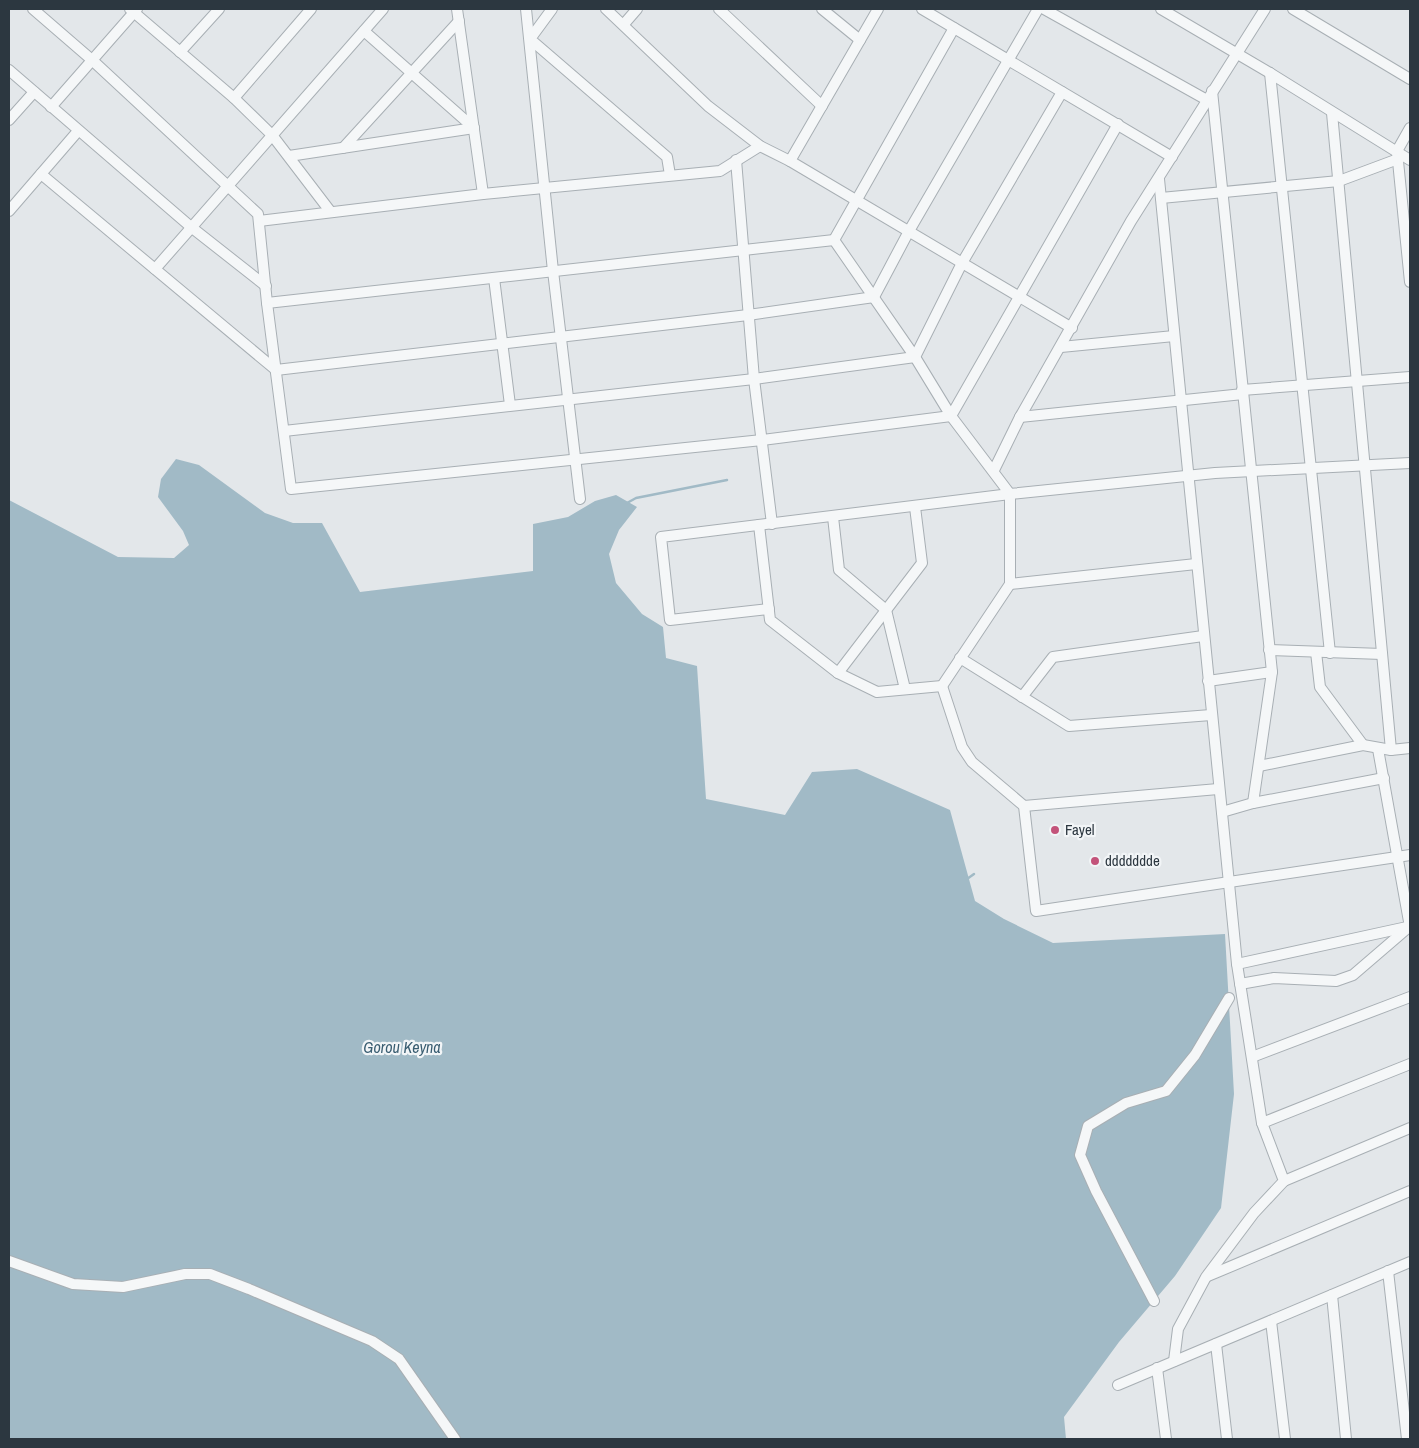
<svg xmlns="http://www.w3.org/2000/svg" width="1419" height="1448" font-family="'Archivo Narrow',sans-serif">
<rect width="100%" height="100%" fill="#e3e7ea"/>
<polygon fill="#a1bac6" points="176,459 199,465 265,513 293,523 322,523 360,592 533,571 533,524 568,517 595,501 616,495 637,507 619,530 609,554 616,583 642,614 663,627 666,658 697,666 706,799 785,815 812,772 857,769 950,810 975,901 1004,919 1053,943 1225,934 1234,1094 1221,1208 1175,1276 1119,1342 1064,1417 1066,1439 9,1439 9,500 118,557 174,558 189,545 183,531 158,497 161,479"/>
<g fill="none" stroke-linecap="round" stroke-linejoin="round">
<g stroke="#a1bac6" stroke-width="2.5">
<polyline points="627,503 636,498 727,480"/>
<polyline points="967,879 974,874"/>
</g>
<g stroke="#a8afb4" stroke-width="12">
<g id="minor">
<polyline points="33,9 92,60 258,214 267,303 291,489 762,440 951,416 1118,124"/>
<polyline points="130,9 234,98 272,135 330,211"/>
<polyline points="457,9 483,194"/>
<polyline points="526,9 553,271 580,499"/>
<polyline points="552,9 530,39 667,157 670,175"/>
<polyline points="606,9 708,106 760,146 790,161 1072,328"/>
<polyline points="719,9 822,106"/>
<polyline points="822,9 860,40"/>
<polyline points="922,9 1172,157"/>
<polyline points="1044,9 1207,100"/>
<polyline points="1161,9 1270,73 1410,160"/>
<polyline points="1293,9 1410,79"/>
<polyline points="624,24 637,9"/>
<polyline points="364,31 474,128"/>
<polyline points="180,52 219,9"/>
<polyline points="9,70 191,227 266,286"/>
<polyline points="1270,73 1330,653"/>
<polyline points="1212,91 1272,672 1253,803"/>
<polyline points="234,98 311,9"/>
<polyline points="51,107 137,9"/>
<polyline points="1332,113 1391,750"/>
<polyline points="9,120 34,92"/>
<polyline points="1410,128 1397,151 1410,282"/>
<polyline points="343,148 459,21"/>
<polyline points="289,156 474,128"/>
<polyline points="736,160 754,379 772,524"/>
<polyline points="790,161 878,9"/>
<polyline points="41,174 276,370 748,315 874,297 909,231 1038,9"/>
<polyline points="1159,179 1237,964 1262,1123 1284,1181 1254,1213 1206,1277 1178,1329 1174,1361"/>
<polyline points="1161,198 1339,181 1398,159"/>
<polyline points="9,211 78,131"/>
<polyline points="259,221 483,194 720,171 760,146"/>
<polyline points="834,240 915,357 951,416 1010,494 1010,584 942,686"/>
<polyline points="834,240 954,28"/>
<polyline points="155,269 383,9"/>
<polyline points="494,278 510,405"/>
<polyline points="267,303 834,240"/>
<polyline points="1061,347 1174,336"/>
<polyline points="1242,390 1410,377"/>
<polyline points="1020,417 1243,394"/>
<polyline points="284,431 754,379 915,357 962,263 1062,92"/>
<polyline points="994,470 1020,417 1131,221 1265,9"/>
<polyline points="833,517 839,570 886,610 905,689"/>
<polyline points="759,525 770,620 838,673 922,563 915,507"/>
<polyline points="1010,584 1196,564"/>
<polyline points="769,609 670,620 661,537 1010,494 1215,473 1410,463"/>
<polyline points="1269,650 1382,654"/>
<polyline points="1316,652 1320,687 1363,745"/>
<polyline points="960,658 1069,726 1211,715"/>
<polyline points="838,673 877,692 942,686"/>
<polyline points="1208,681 1272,672"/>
<polyline points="942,686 962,747 972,762 1024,806 1036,911 1410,855"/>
<polyline points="1022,697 1053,657 1203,636"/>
<polyline points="1378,749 1410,927"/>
<polyline points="1259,766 1363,745 1391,750 1410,748"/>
<polyline points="1024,806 1218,789"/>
<polyline points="1222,812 1253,803 1384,778"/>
<polyline points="1237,964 1407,927"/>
<polyline points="1240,984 1274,978 1336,981 1353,975 1410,926"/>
<polyline points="1252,1057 1410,997"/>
<polyline points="1262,1123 1410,1064"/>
<polyline points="1284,1181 1410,1128"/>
<polyline points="9,1261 73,1284 123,1287 185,1274 210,1274 249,1289 372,1341 399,1359 455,1439"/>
<polyline points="1388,1271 1407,1439"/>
<polyline points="1208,1276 1410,1191"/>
<polyline points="1332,1295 1346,1439"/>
<polyline points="1154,1301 1096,1191 1080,1155 1088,1126 1126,1103 1166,1091 1195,1055 1229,998"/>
<polyline points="1271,1321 1285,1439"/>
<polyline points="1216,1344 1227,1439"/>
<polyline points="1157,1368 1166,1439"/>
<polyline points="1118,1385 1410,1262"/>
</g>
</g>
<use href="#minor" stroke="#f5f7f8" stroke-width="10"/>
</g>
<g fill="#c3537a" stroke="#f2f5f7" stroke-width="2">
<circle cx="1055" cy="830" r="5"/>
<circle cx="1095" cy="861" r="5"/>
</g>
<g text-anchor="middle" stroke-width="4.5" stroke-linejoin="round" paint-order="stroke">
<g font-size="15" fill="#2c3740" stroke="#f2f5f7" text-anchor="start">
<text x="1065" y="835">Fayel</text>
<text x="1105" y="866">ddddddde</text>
</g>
<g font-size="16" font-style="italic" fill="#395d71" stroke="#f2f5f7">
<text x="402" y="1053">Gorou Keyna</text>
</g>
</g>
<rect width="1419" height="1448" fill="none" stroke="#2c3740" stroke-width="20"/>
</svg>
